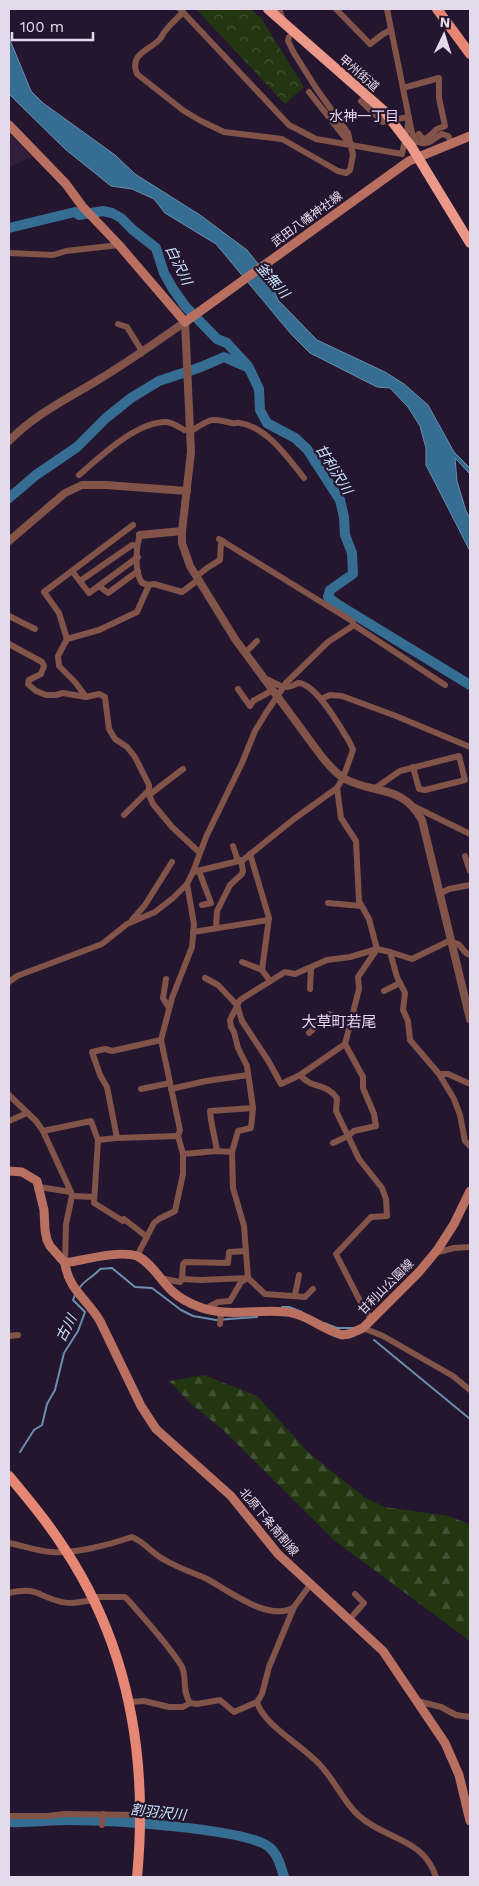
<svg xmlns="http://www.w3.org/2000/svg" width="479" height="1886" font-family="'Work Sans','Noto Sans JP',sans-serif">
<defs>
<pattern id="forest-firs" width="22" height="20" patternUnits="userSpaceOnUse" patternTransform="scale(1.25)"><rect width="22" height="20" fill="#233612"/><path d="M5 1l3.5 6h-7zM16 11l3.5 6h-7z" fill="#435235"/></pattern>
<pattern id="park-crowns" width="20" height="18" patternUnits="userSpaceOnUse" patternTransform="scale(1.25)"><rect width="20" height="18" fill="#233612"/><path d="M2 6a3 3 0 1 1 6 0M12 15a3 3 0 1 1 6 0" fill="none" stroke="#435235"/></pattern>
</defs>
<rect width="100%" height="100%" fill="#25162f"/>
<polygon fill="#301e3c" points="9,133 32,157 9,167"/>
<polygon fill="url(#forest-firs)" points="204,1375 257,1396 310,1454 364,1497 385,1507 448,1516 469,1524 470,1641 335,1541 222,1429 191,1404 169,1381"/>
<polygon fill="url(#park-crowns)" points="196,9 251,9 261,18 304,87 285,104"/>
<polygon fill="#366d92" stroke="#6a8ead" points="9,29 10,40 31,91 43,103 115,155 135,174 200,215 247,250 267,275 278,300 317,340 385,372 404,384 428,405 454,452 470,468 470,474 455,458 457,481 466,511 470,518 470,551 426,465 426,448 420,426 408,407 390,388 377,387 310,353 291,334 216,244 165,213 154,199 132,189 111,186 65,149 9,94"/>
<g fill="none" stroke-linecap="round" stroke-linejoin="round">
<g stroke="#6a8ead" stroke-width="2">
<path d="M79,1289C82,1281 94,1277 100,1269L112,1268L135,1287L152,1288L181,1310L193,1316L216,1320L257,1317"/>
<polyline points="282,1307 289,1307 302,1312"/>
<polyline points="324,1323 337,1328 353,1328"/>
<polyline points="374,1340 470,1419"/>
<polyline points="20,1452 34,1430 42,1425 47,1404 55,1390 64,1353 78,1331 85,1312 73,1300 75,1295"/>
</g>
<g stroke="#366d92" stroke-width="10">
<polyline points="9,228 75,212 79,215 103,211 112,213 121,218 133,230 156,248 164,273 173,289 185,306 217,339 227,343 248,366"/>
<polyline points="9,498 36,475 77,447 106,418 131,398 159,381 201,367 224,357 249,368 259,389 260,410 267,423 295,438 307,449 340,500 344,517 345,535 352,553 353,574 330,590 328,597 337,604 470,685"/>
<path d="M9,1822C29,1823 49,1820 70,1820C104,1820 246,1828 269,1847C278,1854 281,1867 284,1877"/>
</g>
<g stroke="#815349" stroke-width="6">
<polyline points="180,9 289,125 316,139 402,154 404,145"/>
<polyline points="279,9 284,22"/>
<polyline points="336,9 370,44 383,34 391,30"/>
<path d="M387,9L412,133L417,142C429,146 432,139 442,134L448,136L452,143"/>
<path d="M183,12C178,18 171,23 166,30C163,33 162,37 159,40C148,51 129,54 137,74L184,111L201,121L224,132L282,139L338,171L346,173L350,170L353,155L348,133L316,88L294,53L288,41L289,37"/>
<polyline points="403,88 439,78 439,98 445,126 437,129 426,139 422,138 419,134"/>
<polyline points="309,92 349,143"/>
<polyline points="361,101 383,122 386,121"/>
<polyline points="397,119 409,117 407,131"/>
<polyline points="9,253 53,255 66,251 119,245"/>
<polyline points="118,324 127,327 140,348 141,354"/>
<path d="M193,430C211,418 212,418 232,423C238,424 235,422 240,423C267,427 289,459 304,478"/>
<path d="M79,475C101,456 136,422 166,422C172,422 179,427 184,430"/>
<polyline points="133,525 44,592 59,613 67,639 58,656 59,666 75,682 86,697 99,694 105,697 109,729 115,739 127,747 135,757 149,785 149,795 153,804 172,827 200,853"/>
<path d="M140,535C136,548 134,571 142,583L149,585L154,584L182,592L198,580"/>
<polyline points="219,539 352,621 354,625 445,685"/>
<polyline points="72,571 89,593 138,557"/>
<polyline points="196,577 207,568 220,560 221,544 223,541"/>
<polyline points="80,581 132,545 137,546"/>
<polyline points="99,586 108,593 138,571"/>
<polyline points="9,616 35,629"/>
<polyline points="67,639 99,630 137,612 149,585"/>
<polyline points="9,644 42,662 44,666 41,674 29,680 28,684 36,691 46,695 56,695 63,693 86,697"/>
<polyline points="245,653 257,641"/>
<polyline points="238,689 250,706 253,701 273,690"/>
<polyline points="321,699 330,695 342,696 396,716 470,747"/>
<polyline points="337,788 341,818 356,841 359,901 369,919 377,949 358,977 359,989 345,1044 363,1077 363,1088 374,1114 376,1126 354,1131 348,1136 359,1159 382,1188 386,1199 387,1216 371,1217 336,1254 360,1301 371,1319"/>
<polyline points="374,789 400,771 459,756 465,780 425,790 419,789 413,767"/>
<polyline points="149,795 183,769"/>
<polyline points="415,807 470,834"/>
<polyline points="124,815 149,790"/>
<polyline points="233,846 238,861"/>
<polyline points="250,854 269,918 262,970 270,981"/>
<polyline points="465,856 470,871"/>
<polyline points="199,871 211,903 202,905"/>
<path d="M193,872L243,860L294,819L337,788L343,778L353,750L350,743C341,728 316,683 298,683C281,693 279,682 263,678"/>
<polyline points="439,894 449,889 470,885"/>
<polyline points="328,903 361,906"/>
<polyline points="132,920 145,905 172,862"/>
<polyline points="216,928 217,911 230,885 242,874 243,871 241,860"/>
<polyline points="193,932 268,920"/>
<path d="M452,943C463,942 461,953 470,955"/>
<polyline points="390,952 412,959 451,940"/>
<polyline points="242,962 262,970"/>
<polyline points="205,978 218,985 237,1005 242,1021 269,1062 281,1084 300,1075 345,1044"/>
<polyline points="166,979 163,998 169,1008"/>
<polyline points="9,982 17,976 102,944 127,924 155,912 173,898 187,884 193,872 206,837 242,763 255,731 266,713 286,683 328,642 354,625"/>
<polyline points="310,989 311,968"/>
<polyline points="384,991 400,983"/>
<polyline points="309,1033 329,1014 337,1018 350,1018"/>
<polyline points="439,1074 448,1074 470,1084"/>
<path d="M300,1075C313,1090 325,1082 337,1098L336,1111L348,1136L333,1143"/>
<polyline points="141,1089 170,1083"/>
<polyline points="171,1089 206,1081 248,1075"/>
<polyline points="9,1095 36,1121 43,1131 71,1192 72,1196 66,1224 65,1263"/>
<polyline points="9,1121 27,1113"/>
<polyline points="43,1131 91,1121 98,1140 94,1203 123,1221"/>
<polyline points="117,1138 107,1087 100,1075 92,1052 105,1049 112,1051 161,1040"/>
<polyline points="98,1140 117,1138 178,1136"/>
<path d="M217,1151C215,1137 211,1125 210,1111L253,1108"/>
<polyline points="183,1154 217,1151 232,1152"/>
<polyline points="39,1187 71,1192"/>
<polyline points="72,1196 94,1197"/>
<polyline points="124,1219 147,1237"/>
<polyline points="435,1253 454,1248 470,1247"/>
<polyline points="137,1256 154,1223 159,1219 175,1211 183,1174 183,1154 178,1136 180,1130 161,1040 172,998 192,947 194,924 187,884"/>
<polyline points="160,1278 180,1282 182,1279 201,1280 248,1278 244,1226 233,1188 232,1152 238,1131 251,1128 253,1108 247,1066 238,1048 234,1032 231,1027 230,1020 240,1000 285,972 295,974 327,960 350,957 377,949 390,952 397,977 405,993 403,1010 408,1021 410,1040 439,1074 454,1099 460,1115 465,1141 470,1146"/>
<polyline points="182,1279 183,1264 185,1262 228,1263 229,1252 246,1251"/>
<polyline points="295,1295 299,1275"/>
<polyline points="205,1309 218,1302 230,1301 241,1282 248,1278 265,1294 305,1297 313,1289"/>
<polyline points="220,1324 221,1313"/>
<polyline points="363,1328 383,1336 453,1376 470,1390"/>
<polyline points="9,1336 18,1335"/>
<path d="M9,1543C23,1546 37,1551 51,1552C74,1554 109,1545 132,1537C143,1541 152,1553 163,1559C176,1567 191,1572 205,1578C227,1589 267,1622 293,1608"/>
<path d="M9,1593C39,1586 37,1597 62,1602C72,1605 84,1601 93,1600"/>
<path d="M92,1597H125L129,1601C147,1622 166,1642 181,1665C188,1677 181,1689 190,1703"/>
<polyline points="349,1620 364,1603 355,1594"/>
<polyline points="417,1701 441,1707 456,1715 470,1717"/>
<polyline points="129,1702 144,1701 169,1707 183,1707 190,1703 197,1704 220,1700 234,1712 257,1702 262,1694 269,1667 294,1607 310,1585"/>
<path d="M257,1702C263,1725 305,1747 321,1766C335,1781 343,1801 358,1815C385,1840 423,1837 436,1877"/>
<polyline points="9,1816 48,1816 64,1814 141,1815"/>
<polyline points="102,1825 103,1814"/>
</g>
<g stroke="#815349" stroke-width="8">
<path d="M9,441C34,415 67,399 98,380C128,362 156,342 185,322L191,452L182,531V543L190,566L235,639L322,757C329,765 336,774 345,779C376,795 402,784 422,820L470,1019"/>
<polyline points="140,535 182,531"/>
<polyline points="9,541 65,493 82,485 106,485 187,491"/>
</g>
<g stroke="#ba7061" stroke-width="9">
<polyline points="9,125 66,184 82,206 119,245 185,322 409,161 470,136"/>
<path d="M9,1171L22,1172L37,1181L44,1210L45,1230L47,1240L50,1246L65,1263C84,1260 119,1250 137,1256C151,1262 161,1281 172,1291C180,1299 191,1304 202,1308C230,1317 257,1309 285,1312C305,1313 323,1330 342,1335L349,1334L363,1328L419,1272L438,1249L454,1224L470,1191"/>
<path d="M65,1263C68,1289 87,1299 100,1321L141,1406L156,1429L231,1496L278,1554L383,1651L445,1743L459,1775L470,1821"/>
</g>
<g stroke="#e68674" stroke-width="10">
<polyline points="437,9 470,54"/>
<path d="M9,1476C29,1500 49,1524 66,1551C130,1649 148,1762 137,1877"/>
</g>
<polyline stroke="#ec9888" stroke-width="10" points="268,9 384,111 411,146 470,243"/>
</g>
<g text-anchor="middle" stroke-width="4.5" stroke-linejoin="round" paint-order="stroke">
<g font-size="12" fill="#e4daeb" stroke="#25162f">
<text transform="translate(359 73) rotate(41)" y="4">甲州街道</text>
<text transform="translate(307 219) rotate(-36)" y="4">武田八幡神社線</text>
<text transform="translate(386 1287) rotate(-45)" y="4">甘利山公園線</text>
<text transform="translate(269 1522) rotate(50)" y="4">北原下条南割線</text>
</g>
<g font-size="14" fill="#e7d4f6" stroke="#25162f">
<text x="364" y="121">水神一丁目</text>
</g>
<g font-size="14" font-style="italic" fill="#c6e4fb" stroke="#25162f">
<text transform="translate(179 265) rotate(64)" y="5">白沢川</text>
<text transform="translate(273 280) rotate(49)" y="5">釜無川</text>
<text transform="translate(334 469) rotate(58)" y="5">甘利沢川</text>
<text transform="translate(66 1328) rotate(-63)" y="5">古川</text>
<text transform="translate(158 1812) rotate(6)" y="5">割羽沢川</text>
</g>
<g font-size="15" fill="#e7d4f6" stroke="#25162f">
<text x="339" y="1027">大草町若尾</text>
</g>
</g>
<rect width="479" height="1886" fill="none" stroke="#e4daeb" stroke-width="20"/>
<g transform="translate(444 35) rotate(4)" stroke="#25162f" stroke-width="4" paint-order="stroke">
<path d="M0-4L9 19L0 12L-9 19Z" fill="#e4daeb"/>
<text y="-8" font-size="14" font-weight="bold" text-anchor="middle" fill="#e4daeb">N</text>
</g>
<path d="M12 32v8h81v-8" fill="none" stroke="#e4daeb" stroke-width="2.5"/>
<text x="20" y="32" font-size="15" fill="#e4daeb" stroke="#25162f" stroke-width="4" paint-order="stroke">100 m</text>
</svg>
